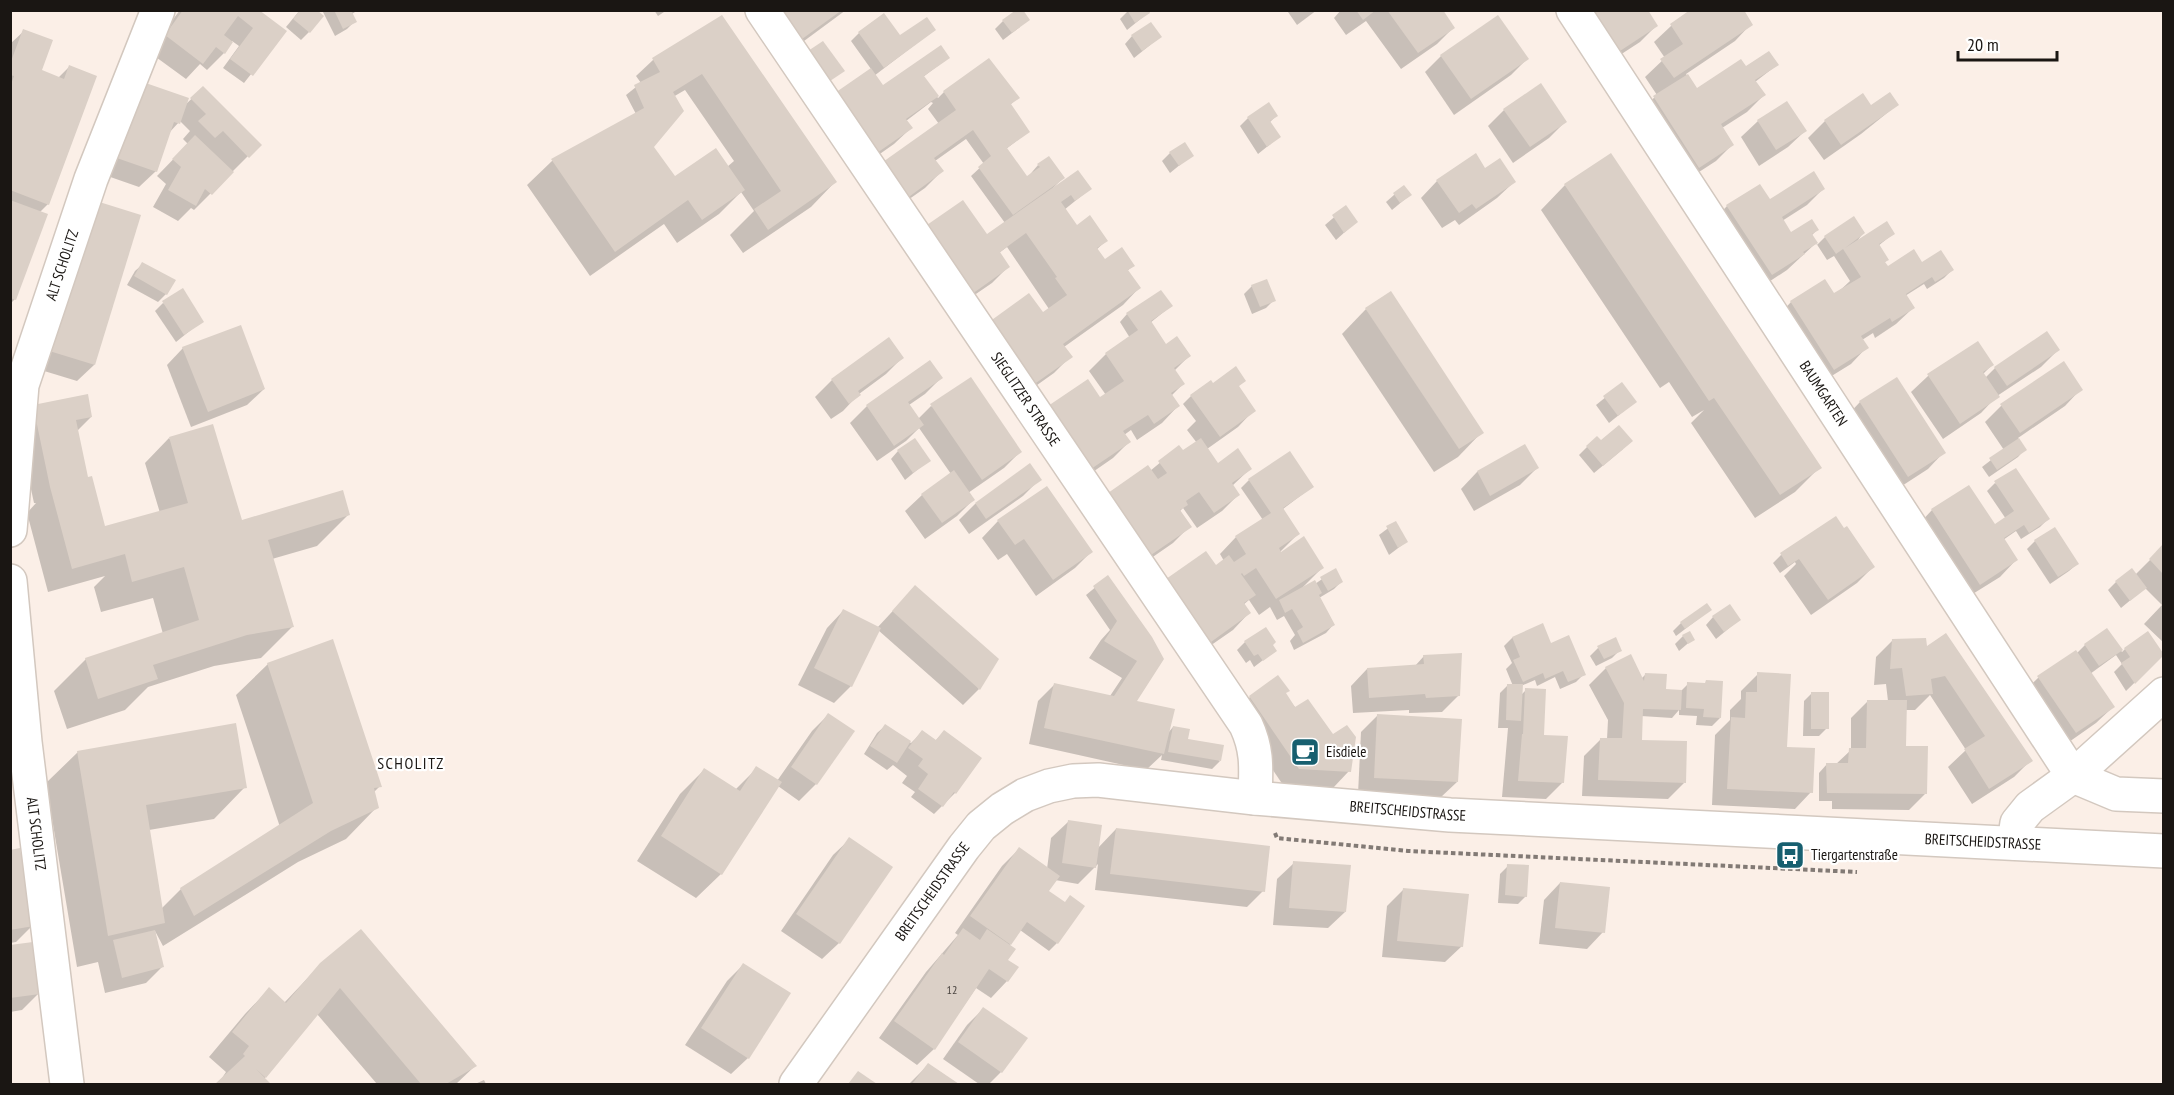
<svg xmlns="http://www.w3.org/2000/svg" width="2174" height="1095" font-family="'PT Sans Narrow',sans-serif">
<rect width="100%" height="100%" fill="#fbefe7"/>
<g fill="#0003" fill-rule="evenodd">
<polygon points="180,10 256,10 284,32 244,83 223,68 239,46 232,41 224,53 207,70 200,64 186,79 149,52"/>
<polygon points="300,10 309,32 301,40 286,27"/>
<polygon points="322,10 358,10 352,14 355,21 347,29 335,36"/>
<polygon points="654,10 667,10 658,16"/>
<polygon points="747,10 846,10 781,58"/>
<polygon points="1129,10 1148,13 1127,30 1120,19"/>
<polygon points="1289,10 1317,10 1297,25 1288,12"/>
<polygon points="1341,10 1441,10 1453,28 1437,44 1401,69 1366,21 1346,35 1334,18"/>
<polygon points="1567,10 1646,10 1656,26 1640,42 1603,66"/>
<polygon points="1693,10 1751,24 1735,41 1686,74 1697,90 1746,68 1777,65 1755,82 1764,95 1747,112 1722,128 1732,145 1716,161 1682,183 1637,114 1657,95 1645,77 1665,58 1654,42 1671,26"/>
<path d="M722,17L835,182L811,207L743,253L730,235L754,211L741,192L719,214L677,243L664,224L590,276L527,185L552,161L636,114L626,95L641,83L636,76L653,60ZM685,90L734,161L727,167L674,178L653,147L673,97Z"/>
<polygon points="1003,21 1020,27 1003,40 995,29"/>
<polygon points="934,30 874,76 883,88 948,58 923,77 938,98 944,92 1018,97 1010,105 1028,132 1006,149 1027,178 1038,165 1063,178 1053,188 1054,189 1090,189 1064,210 1076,227 1106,241 1096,250 1105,261 1133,266 1127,271 1139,288 1123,305 1064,347 1071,356 1054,373 1016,400 1042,314 1049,309 1007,247 999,253 1008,267 992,283 954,309 987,237 1005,223 971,176 984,164 966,139 935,161 942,171 925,188 888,214 939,124 928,109 933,103 931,102 906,121 911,128 894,144 857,170 871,69 851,41 859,33 900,38"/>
<polygon points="24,31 40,71 58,78 69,67 48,204 40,212 15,299 10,304 10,44"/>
<polygon points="1132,36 1160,37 1134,58 1125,44"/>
<polygon points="1441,56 1527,59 1511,75 1454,115 1425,72"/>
<polygon points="203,88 259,145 194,210 191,208 178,221 153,207 166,184 157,176 188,144 183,139 190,131 180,121 168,134 156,171 139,187 96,172 185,105"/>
<polygon points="1269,104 1276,116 1269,123 1279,137 1258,154 1240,126 1248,118"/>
<polygon points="1897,105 1861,134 1824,160 1808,138 1825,121"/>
<polygon points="1504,110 1565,122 1549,138 1513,163 1488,126"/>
<polygon points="1758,121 1805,131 1788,147 1759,166 1741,137"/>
<polygon points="1170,153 1192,155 1170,173 1162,161"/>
<polygon points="1437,181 1514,182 1497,198 1459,225 1455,220 1442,228 1421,198"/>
<polygon points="1565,185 1820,467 1795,492 1755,518 1691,423 1704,410 1692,417 1669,382 1660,388 1541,210"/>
<polygon points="1403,187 1410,195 1392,210 1386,202"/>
<polygon points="1823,189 1807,205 1782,221 1791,234 1817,230 1811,236 1817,245 1825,237 1863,233 1858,240 1893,234 1878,246 1887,260 1884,263 1887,268 1922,264 1952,270 1944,278 1927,289 1924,284 1905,296 1913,308 1896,324 1875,338 1873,333 1862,340 1867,347 1851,364 1817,385 1775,319 1791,302 1834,296 1850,281 1834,256 1827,260 1816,243 1787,270 1755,291 1711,223 1727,206 1769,202"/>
<polygon points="1346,207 1356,222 1336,240 1325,225"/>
<polygon points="76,218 94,365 77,381 31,367"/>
<polygon points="143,264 166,294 158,302 127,285 135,271"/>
<polygon points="1252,286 1274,300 1266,308 1252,314 1244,294"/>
<polygon points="163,303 202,321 176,342 155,311"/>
<polygon points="1171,306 1150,323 1166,346 1189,356 1174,371 1183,384 1171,396 1178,406 1162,423 1137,440 1131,430 1124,435 1129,442 1113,458 1074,485 1100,399 1106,395 1089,371 1106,354 1130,338 1120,322 1127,314"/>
<polygon points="1366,309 1482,432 1458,457 1434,472 1342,334"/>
<polygon points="889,339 902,358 886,374 859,394 843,411 831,419 815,397 832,380"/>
<polygon points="1978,343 1992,365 1983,374 1985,378 1995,368 2058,350 2041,367 1997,396 1981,413 1943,439 1911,392 1928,376"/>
<polygon points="183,348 264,389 247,405 191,427 167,365"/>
<polygon points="930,362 941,378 925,394 909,405 918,419 931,406 1020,452 1004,468 968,493 973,500 957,516 925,539 905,511 922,495 951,474 919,428 906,441 877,461 850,423 867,406"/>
<polygon points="1622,384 1635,402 1609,423 1596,405"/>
<polygon points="1212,385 1238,387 1254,410 1238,427 1207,449 1218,465 1250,469 1232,486 1238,495 1222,511 1197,528 1183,508 1179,512 1190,526 1173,543 1134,570 1150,471 1179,447 1183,453 1197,443 1187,430 1196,421 1183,404 1191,396"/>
<polygon points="2081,389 2065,406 2018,438 2025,449 2018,457 1989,477 1982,467 2004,450 1985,422 2001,406"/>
<polygon points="1860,402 1944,452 1928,469 1891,493 1844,419"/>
<polygon points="39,405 91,417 77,431 87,479 104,528 160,513 145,463 169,438 241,522 348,515 317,546 272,559 292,627 261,658 214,666 148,687 125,710 67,729 54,691 86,659 163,634 153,598 101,612 94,587 105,576 48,592 27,513 36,503 34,503 19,433 22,422"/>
<polygon points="1601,442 1623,449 1594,473 1579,455 1587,447"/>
<polygon points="1524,446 1537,468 1520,485 1474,511 1461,489 1477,472"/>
<polygon points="898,451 929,460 905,480 891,459"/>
<polygon points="1040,479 1023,496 969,534 959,520 975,504"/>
<polygon points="1249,480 1312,487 1283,509 1298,534 1279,553 1322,568 1303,587 1315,584 1335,570 1342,581 1334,589 1319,598 1333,625 1326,633 1294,650 1290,641 1295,635 1284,616 1277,620 1270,607 1259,615 1249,600 1243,605 1249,613 1233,630 1194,657 1151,597 1216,567 1224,561 1220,554 1236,537 1263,520 1241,488"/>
<polygon points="1995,483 2048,519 2040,527 2021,539 2016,531 2003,540 2016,560 2000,577 1963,600 1916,527 1932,510 1995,526 2006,519 1987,491"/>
<polygon points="998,521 1091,552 1075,568 1036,596 1007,554 998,560 982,538"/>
<polygon points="1395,523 1406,542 1389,555 1379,535"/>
<polygon points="2054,529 2077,564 2069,571 2050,584 2027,549 2035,541"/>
<polygon points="2164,546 2164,643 2144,624 2162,605 2145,588 2121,608 2108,590 2116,582 2135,575"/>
<polygon points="1781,555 1873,567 1857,583 1811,615 1784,576 1796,564 1795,562 1780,573 1773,563"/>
<polygon points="1108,577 1163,659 1135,702 1168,733 1173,727 1186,740 1220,761 1212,769 1161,760 1162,755 1146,770 1029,744 1038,701 1055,684 1110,696 1122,678 1089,658 1101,640 1110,630 1086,595"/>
<polygon points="915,587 979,689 963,705 878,630 851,686 834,703 798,685 827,628 843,611 877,628"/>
<polygon points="1710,610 1676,636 1673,631 1681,623"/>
<polygon points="1713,617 1739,620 1716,639 1706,625"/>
<polygon points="1542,625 1551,645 1584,674 1576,682 1560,689 1555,677 1537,686 1535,680 1521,686 1521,695 1526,690 1563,782 1546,799 1502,797 1508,728 1498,728 1500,693 1508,685 1513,686 1506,669 1512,663 1504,646 1512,638"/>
<polygon points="2107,630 2122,652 2125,649 2163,655 2126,691 2114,672 2122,664 2116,655 2090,674 2113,707 2096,723 2059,749 2021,694 2038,678 2075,652 2076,654 2085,645"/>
<polygon points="1683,636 1693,639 1679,651 1675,644"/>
<polygon points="1892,641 1926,649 2031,760 2014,777 1972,804 1948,767 1966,750 1930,695 1915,710 1905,710 1905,747 1926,793 1909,810 1832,809 1832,801 1819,801 1819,773 1827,764 1835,765 1851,750 1851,718 1868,701 1888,701 1886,684 1874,685 1876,657"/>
<polygon points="1245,642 1271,645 1275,651 1254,667 1250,660 1246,663 1237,650"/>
<polygon points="1598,648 1620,650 1612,658 1596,666 1590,656"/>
<polygon points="1424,656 1458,696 1442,712 1409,713 1409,710 1353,713 1351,686 1367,669 1415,666"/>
<polygon points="268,664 380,786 373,793 377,807 346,839 298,862 163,946 155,931 162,967 146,983 105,993 98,962 77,967 46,783 78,752 245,787 214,819 149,830 161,909 181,889 280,827 236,695"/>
<polygon points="1606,668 1641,679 1645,675 1664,691 1680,692 1688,684 1720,718 1712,726 1696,725 1697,716 1679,715 1679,710 1672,718 1641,716 1640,742 1684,783 1668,799 1582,796 1584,756 1601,739 1607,739 1608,720 1589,685"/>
<polygon points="1758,674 1786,748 1811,792 1795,809 1712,805 1715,735 1730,720 1730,710 1741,699 1741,691"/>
<polygon points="1812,693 1827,728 1819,736 1803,736 1804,701"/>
<polygon points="1284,694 1349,771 1333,788 1283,785 1254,742 1242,705 1250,697"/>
<polygon points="828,715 853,732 816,784 799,801 778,786 721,874 696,898 637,861 680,794 704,770 735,790 757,768 777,781 812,731"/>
<polygon points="1378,715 1457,782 1440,798 1358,794 1361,732"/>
<polygon points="885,726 911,743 922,732 935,741 944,732 980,758 955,793 934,814 911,797 915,792 902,783 907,776 893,765 887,770 864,754 877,733"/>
<polygon points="1068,822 1097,849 1116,829 1263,891 1247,907 1095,890 1098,864 1078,884 1055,880 1047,892 1057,943 1049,951 1020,930 1009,946 1006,960 1007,981 991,998 976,988 934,1049 917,1065 879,1038 926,972 958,935 955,933 1002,866 1019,849 1047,869 1051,838"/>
<polygon points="850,839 839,943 822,959 781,931 833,855"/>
<polygon points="10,851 32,926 16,942 10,943"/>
<polygon points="1294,863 1345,912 1328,928 1273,925 1277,879"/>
<polygon points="1508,866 1526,896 1518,904 1498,903 1500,874"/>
<polygon points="1560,883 1603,932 1587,949 1539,944 1544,900"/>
<polygon points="1403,890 1462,946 1445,962 1382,957 1387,906"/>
<polygon points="10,947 38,994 22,1010 10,1012"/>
<polygon points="321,964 475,1066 456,1084 377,1084 317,1014 264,1079 269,1084 218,1084 226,1072 209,1057 245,1014 269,989 284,1003"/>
<polygon points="743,965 748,1058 731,1074 685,1045 727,981"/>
<polygon points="983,1009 1001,1072 989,1084 979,1084 943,1059 967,1025"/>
<polygon points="928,1065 956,1084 909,1084"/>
<polygon points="484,1080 486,1084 475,1084"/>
</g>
<g fill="#dbd0c7">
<polygon points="183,10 259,10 287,31 253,76 230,59 253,28 238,16 224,35 233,42 225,54 216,47 203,64 165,35"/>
<polygon points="300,10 317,10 324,16 310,33 293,19"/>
<polygon points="334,10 351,10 357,22 343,29"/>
<polygon points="775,10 842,10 798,42"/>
<polygon points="1016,10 1023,10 1030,20 1012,33 1002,20"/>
<polygon points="1127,10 1149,10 1150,13 1135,23"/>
<polygon points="1356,10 1376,10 1363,20"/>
<polygon points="1387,10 1443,10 1455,28 1418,53"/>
<polygon points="1594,10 1648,10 1658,26 1620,51"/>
<polygon points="1690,10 1744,10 1753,25 1674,78 1660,59 1683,44 1670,24"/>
<polygon points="884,13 900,35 927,17 936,30 884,68 858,32"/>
<polygon points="722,15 837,182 768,230 754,209 781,191 702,74 673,92 684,111 654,147 675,176 716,148 745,190 702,220 688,200 615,252 551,159 644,108 634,85 660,72 652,58"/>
<polygon points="1498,15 1529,59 1471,99 1440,55"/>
<polygon points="1151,22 1162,37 1142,51 1131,35"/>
<polygon points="23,29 53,40 42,70 64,79 69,65 97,76 49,205 10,190 10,87 14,76 10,75 10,64"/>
<polygon points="823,41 845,71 827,83 805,53"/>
<polygon points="941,45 950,58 924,76 939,96 906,119 913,128 874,155 832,95 871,68 883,85"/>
<polygon points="1769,51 1779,65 1755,80 1766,95 1721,124 1734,145 1699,168 1653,96 1688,74 1697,88 1741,59 1746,66"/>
<polygon points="989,58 1020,98 1011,104 1030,132 1007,148 1027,176 1040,167 1037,164 1049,156 1065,178 1013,215 978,167 991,156 973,130 934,158 944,171 906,199 880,164 956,110 943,91"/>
<polygon points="137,80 189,98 180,124 174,122 157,172 111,156"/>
<polygon points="1541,83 1567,122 1530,147 1503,109"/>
<polygon points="203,86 262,145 249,158 223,131 215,138 198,121 206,114 190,98"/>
<polygon points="1890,92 1899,105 1841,145 1824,120 1863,93 1871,105"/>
<polygon points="1787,101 1807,131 1776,150 1757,120"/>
<polygon points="1269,102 1278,116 1270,121 1281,137 1267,147 1247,117"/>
<polygon points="195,135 234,172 212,195 205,189 196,206 168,190 181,167 172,159"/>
<polygon points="1185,142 1194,156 1179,166 1169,152"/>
<polygon points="1476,153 1485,168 1500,158 1516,182 1476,209 1472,204 1459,213 1436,180"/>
<polygon points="1611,153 1822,468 1780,495 1714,398 1709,401 1564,184"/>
<polygon points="1078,170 1092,189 1075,201 1071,195 1061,202 1077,225 1090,215 1108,241 1097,248 1105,259 1122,247 1135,266 1128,270 1141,288 1063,344 1073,357 1033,385 989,322 1029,293 1043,312 1067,295 1055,278 1057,277 1026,233 1000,252 1010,267 972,294 924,227 963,200 987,234"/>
<polygon points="1814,171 1825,189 1782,217 1791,232 1812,219 1819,230 1812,234 1818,243 1803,252 1805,254 1772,275 1726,205 1760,184 1770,199"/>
<polygon points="1404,185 1412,195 1400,203 1393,193"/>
<polygon points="10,200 48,214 16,300 10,298"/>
<polygon points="93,200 141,215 95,365 46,350"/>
<polygon points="1346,205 1358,222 1344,233 1332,215"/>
<polygon points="1854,216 1865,233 1845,248 1887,221 1895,234 1879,244 1889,260 1885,262 1888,266 1914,249 1922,262 1941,250 1954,270 1935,282 1932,277 1906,294 1915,308 1892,322 1890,318 1861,336 1869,348 1834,370 1790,301 1825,279 1834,293 1861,277 1843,249 1836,254 1824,236"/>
<polygon points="142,262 176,280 167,295 134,276"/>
<polygon points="1267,279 1276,301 1260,307 1251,285"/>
<polygon points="183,288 204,322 184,335 162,301"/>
<polygon points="1161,290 1173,306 1151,321 1166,344 1177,336 1191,356 1174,368 1185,384 1171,393 1180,406 1154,424 1148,415 1123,431 1131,442 1091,469 1048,406 1088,379 1100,397 1124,381 1105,353 1138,330 1126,313"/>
<polygon points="1391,291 1484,433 1459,449 1365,308"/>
<polygon points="241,325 265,389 208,412 182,347"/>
<polygon points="2047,331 2060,350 2007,386 1994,367"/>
<polygon points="889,337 904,358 858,391 861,395 849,404 831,379"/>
<polygon points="1978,341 1994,365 1983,372 2000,397 1960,424 1927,374"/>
<polygon points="930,360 943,378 908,402 924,425 894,446 866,405"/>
<polygon points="2064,361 2083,390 2020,433 2000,404"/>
<polygon points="1236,366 1246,381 1239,386 1256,411 1220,437 1190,395 1211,380 1213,383"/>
<polygon points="971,377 1022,452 982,480 930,404"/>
<polygon points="1897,377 1946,453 1908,477 1859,401"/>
<polygon points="1622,382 1637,402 1618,416 1603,396"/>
<polygon points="88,394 92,417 76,420 88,477 92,476 105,526 188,503 169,437 213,424 242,520 343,490 350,515 268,540 294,627 247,635 153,665 158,679 98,699 85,658 199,620 184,567 132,582 125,554 72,569 50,487 35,415 38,404"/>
<polygon points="1619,425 1633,441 1603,466 1586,446 1597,436 1601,440"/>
<polygon points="915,438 931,461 913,473 897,450"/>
<polygon points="1201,438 1218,463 1238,448 1252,469 1232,483 1240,495 1214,513 1199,492 1186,501 1188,505 1180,510 1192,527 1151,555 1108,493 1148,465 1158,479 1167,473 1158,461 1179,445 1183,450"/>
<polygon points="2019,438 2027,450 1997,470 1989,458"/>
<polygon points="1525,444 1539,468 1490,496 1477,471"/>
<polygon points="1290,451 1314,487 1283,508 1300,534 1279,548 1281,552 1304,536 1324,568 1276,599 1256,568 1244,576 1242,573 1241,574 1256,595 1244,603 1251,613 1211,642 1166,579 1206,551 1216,565 1229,555 1234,562 1246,554 1235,536 1271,513 1248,479"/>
<polygon points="1030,463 1042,480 986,519 975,503"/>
<polygon points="2016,468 2050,519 2029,533 2024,525 2004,538 2018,560 1980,585 1931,509 1969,485 1995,524 2014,511 1994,481"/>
<polygon points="954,470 975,500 942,523 921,494"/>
<polygon points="1047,486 1093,552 1053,580 1024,539 1015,545 997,520"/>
<polygon points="1836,516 1844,528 1847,526 1875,567 1828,600 1799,559 1788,566 1780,553"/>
<polygon points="1396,521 1408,542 1398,548 1386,526"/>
<polygon points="2055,527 2079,564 2058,577 2034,540"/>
<polygon points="2163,544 2163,574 2149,559"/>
<polygon points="1336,568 1343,582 1328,591 1320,577"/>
<polygon points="2132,568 2147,588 2130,601 2115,581"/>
<polygon points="1108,575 1152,637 1164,659 1137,701 1175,709 1164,754 1044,728 1054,683 1114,696 1137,661 1104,641 1117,621 1093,586"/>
<polygon points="1315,580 1322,593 1319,595 1335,625 1303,643 1297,631 1303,627 1292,609 1285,613 1279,600"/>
<polygon points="915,585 999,659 980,690 892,611"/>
<polygon points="1707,603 1712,610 1685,629 1680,622"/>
<polygon points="1730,604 1741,620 1724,632 1712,616"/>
<polygon points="843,609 881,628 852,687 814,668"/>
<polygon points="1543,623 1551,643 1569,635 1586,675 1568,682 1563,671 1545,679 1543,673 1523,682 1513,660 1520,657 1512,637"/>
<polygon points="1266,627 1276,642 1273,645 1277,651 1263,661 1258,654 1254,656 1244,641"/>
<polygon points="2107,628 2123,650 2099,666 2084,644"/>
<polygon points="1690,631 1695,640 1688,644 1682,635"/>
<polygon points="2148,631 2163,653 2163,656 2135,684 2121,663 2130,657 2124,648"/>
<polygon points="1946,633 2033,761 1989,789 1964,749 1985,736 1945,676 1931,679 1933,694 1906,696 1902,668 1890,669 1892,639 1926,638 1927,646"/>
<polygon points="1616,637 1622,651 1604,659 1597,646"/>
<polygon points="333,639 382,787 374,788 379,808 331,831 194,916 180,888 313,803 267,663"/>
<polygon points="2076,650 2115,707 2076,733 2037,676"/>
<polygon points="1462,653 1460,696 1426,698 1425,694 1369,698 1367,668 1424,664 1423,655"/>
<polygon points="1631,654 1644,681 1645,673 1667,674 1666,689 1682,690 1681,710 1643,709 1642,740 1687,741 1686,783 1598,780 1600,738 1622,738 1624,703 1605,667"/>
<polygon points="1757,672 1791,674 1787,747 1815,748 1813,793 1727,789 1731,717 1745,718 1746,692 1757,692"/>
<polygon points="1278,675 1290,691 1286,693 1295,707 1308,699 1333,734 1347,725 1356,737 1351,772 1299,769 1249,696"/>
<polygon points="1706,680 1723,681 1721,718 1703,717 1704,709 1686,708 1687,682 1705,683"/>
<polygon points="1507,684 1523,684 1521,721 1506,720"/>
<polygon points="1525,688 1546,689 1544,735 1568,736 1564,783 1518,781 1522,734 1523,734"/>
<rect x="1811" y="692" width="18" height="37"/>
<polygon points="1867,700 1907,700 1906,746 1928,746 1927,794 1827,793 1826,763 1848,763 1849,748 1866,748"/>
<polygon points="828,713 855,731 817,785 791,767"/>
<polygon points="1377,714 1462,719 1458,782 1374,778"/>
<polygon points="236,723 247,788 146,805 165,923 108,936 77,751"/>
<polygon points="885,724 911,741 897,763 870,746"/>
<polygon points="1173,726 1190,729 1188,739 1224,745 1221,761 1168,752"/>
<polygon points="922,730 936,740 944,730 982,758 956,794 954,792 943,807 918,789 928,774 918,766 923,759 908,748"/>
<polygon points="756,766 782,782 722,875 661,836 704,768 740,791"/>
<polygon points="1068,820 1102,825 1096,868 1062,863"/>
<polygon points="1116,828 1270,846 1265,892 1110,874"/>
<polygon points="849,837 893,867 840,944 796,914"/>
<polygon points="1019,847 1060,876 1049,891 1065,902 1070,895 1085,906 1058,944 1027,922 1011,945 970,916"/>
<polygon points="20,848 34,926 10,930 10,850"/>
<polygon points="1293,861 1351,865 1346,912 1289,908"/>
<polygon points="1507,864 1529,865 1527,897 1505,895"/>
<polygon points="1560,882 1610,887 1605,933 1555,928"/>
<polygon points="1403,888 1469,894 1463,947 1397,941"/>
<polygon points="963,928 980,940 987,929 1016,949 1008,960 1019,967 1008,982 989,969 935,1050 894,1021 942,953 944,955"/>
<polygon points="361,929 477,1066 446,1084 421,1084 340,988 266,1078 256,1069 271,1084 215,1084 245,1056 243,1054 249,1046 232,1032 269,987 286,1003 320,963"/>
<polygon points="155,930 164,967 122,978 113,940"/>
<polygon points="33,942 40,994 10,998 10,945"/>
<polygon points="743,963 791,993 749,1059 701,1028"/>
<polygon points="983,1007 1028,1038 1002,1073 958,1042"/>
<polygon points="928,1063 959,1084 912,1084"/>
<polygon points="858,1071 877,1084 848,1084"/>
</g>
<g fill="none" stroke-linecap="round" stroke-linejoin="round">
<g stroke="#d3c8bf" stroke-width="36">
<g id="minor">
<path id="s1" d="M762,10L1246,725C1258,751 1256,769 1255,798"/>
<path id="s2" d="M1573,10L2073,776L2116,794L2164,796"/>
<path id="s3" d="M10,530L22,385L91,179L158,10"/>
<path id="s4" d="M10,581L25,742L67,1084"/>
<polyline points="2014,843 2017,823 2030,807 2073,776 2164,694"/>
</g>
</g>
<g stroke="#d3c8bf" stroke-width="36">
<g id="tertiary">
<path id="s5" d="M796,1084L964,847L981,826L1002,809L1025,795L1049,786L1073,781L1098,780L1255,798L1450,815L2164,851"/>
</g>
</g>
<polyline stroke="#827a75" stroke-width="4" stroke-dasharray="4.5 3" stroke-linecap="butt" points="1275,833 1277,838 1408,851 1857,872"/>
<use href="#minor" stroke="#fff" stroke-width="33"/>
<use href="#tertiary" stroke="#fff" stroke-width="33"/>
</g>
<defs>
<g id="cafe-square" transform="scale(1.5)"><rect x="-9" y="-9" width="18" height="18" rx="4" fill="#175f6f" stroke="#fff"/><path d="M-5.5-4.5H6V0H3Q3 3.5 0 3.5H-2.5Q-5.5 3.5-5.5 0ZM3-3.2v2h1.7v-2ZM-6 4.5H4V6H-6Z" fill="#fff"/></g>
<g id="bus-square" transform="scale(1.5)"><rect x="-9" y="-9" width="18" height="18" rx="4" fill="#175f6f" stroke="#fff"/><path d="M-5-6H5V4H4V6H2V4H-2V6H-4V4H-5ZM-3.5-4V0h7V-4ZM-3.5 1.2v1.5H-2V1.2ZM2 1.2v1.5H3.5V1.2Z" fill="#fff"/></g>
</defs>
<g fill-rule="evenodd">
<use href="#cafe-square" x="1305" y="752"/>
<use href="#bus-square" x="1790" y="855"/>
</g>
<g text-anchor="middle" stroke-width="4.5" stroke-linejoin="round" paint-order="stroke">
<g font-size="12" fill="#4a4440">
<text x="952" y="994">12</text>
</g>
<g font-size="15" fill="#1a1613" stroke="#fff">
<text dy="5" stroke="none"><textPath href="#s3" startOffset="272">ALT SCHOLITZ</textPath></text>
<text dy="5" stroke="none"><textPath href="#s2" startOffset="458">BAUMGARTEN</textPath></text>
<text dy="5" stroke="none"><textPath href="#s1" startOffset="470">SIEGLITZER STRASSE</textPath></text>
<text dy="5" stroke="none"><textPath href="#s5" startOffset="758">BREITSCHEIDSTRASSE</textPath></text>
<text dy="5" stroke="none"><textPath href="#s4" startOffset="254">ALT SCHOLITZ</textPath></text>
<text dy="5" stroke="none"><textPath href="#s5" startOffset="1334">BREITSCHEIDSTRASSE</textPath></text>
<text dy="5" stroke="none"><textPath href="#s5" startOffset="236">BREITSCHEIDSTRASSE</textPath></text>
</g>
<g font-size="15" fill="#1a1613" stroke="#fff" text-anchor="start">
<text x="1326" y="757">Eisdiele</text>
<text x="1811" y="860">Tiergartenstraße</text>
</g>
<g font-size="16" letter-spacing="1.5" fill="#1a1613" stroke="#fff">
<text x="411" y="769">SCHOLITZ</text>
</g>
</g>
<rect width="2174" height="1095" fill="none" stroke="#1a1613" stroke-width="24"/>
<path d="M1958 51v9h99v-9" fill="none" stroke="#1a1613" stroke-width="3"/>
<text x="1967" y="51" font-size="18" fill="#1a1613" stroke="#ffffff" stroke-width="4.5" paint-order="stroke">20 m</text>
</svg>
